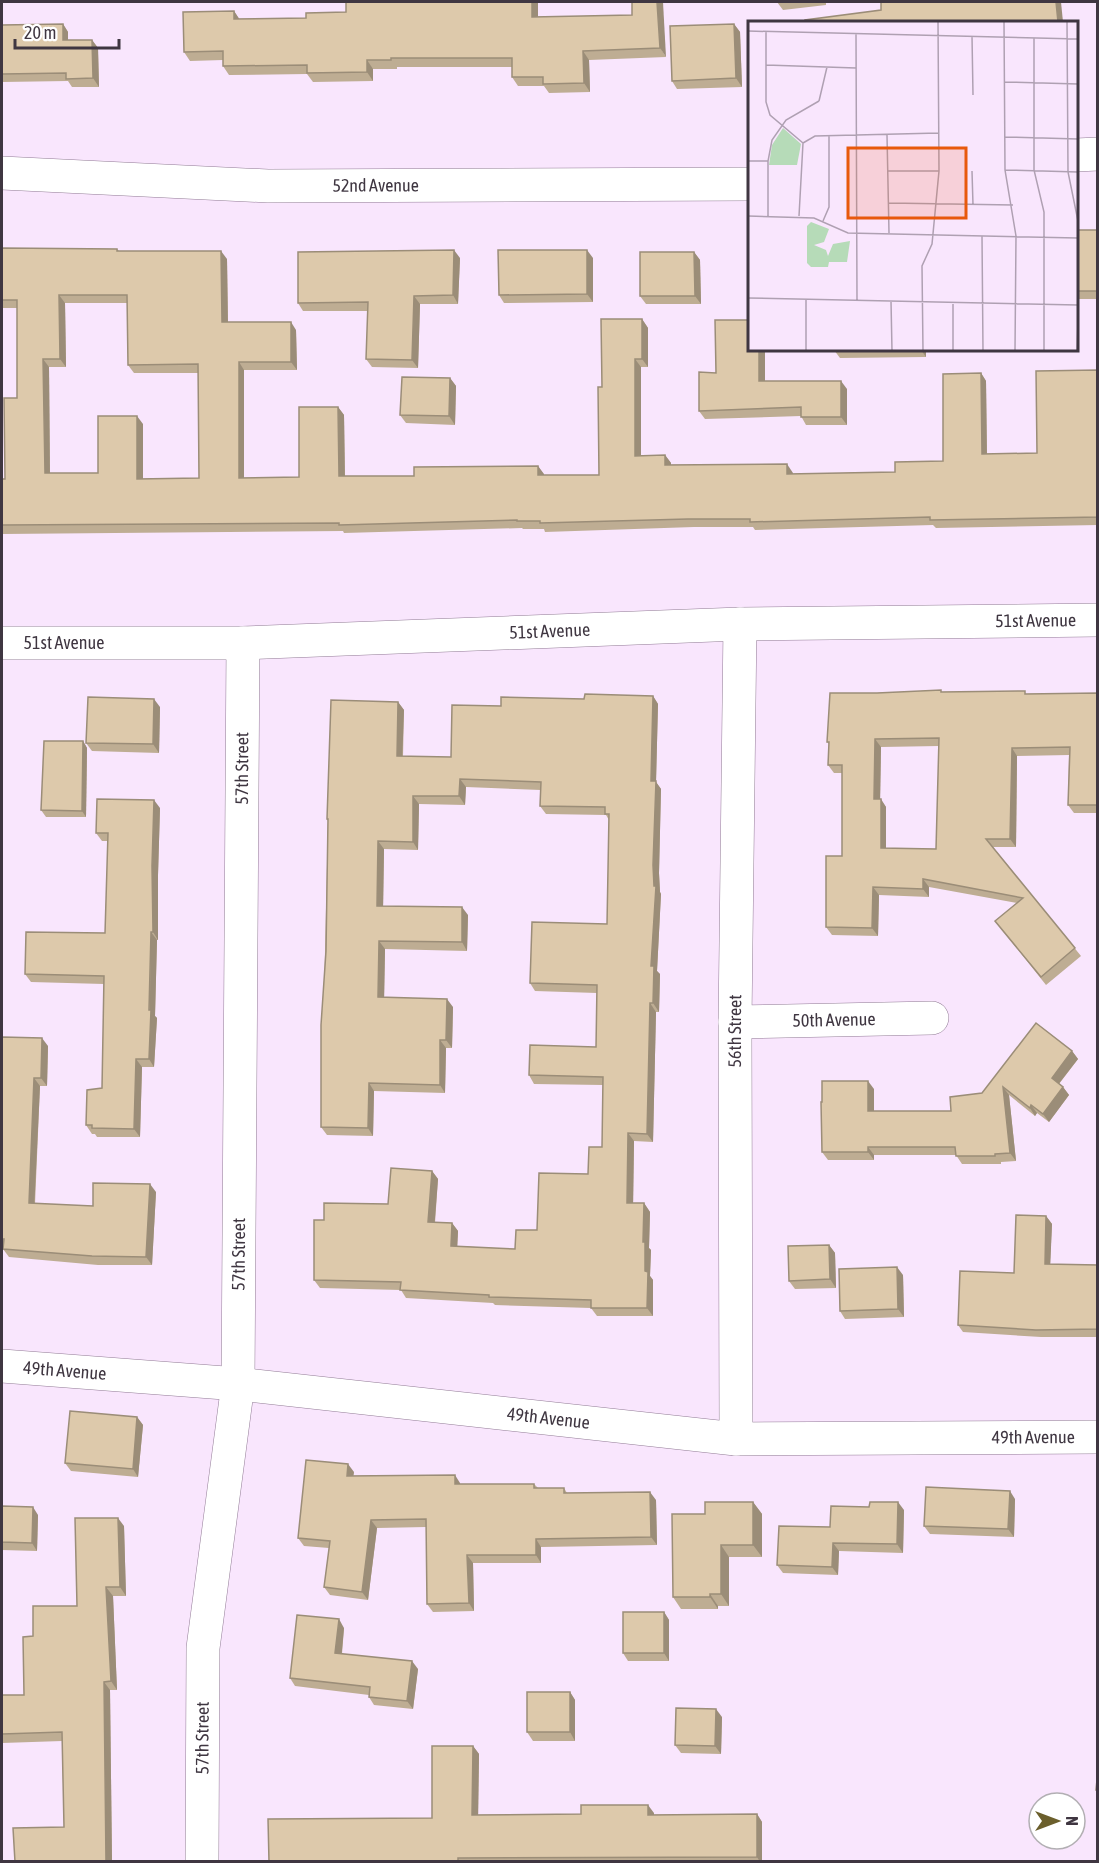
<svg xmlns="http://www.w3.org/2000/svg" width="1099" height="1863" font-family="'Asap Condensed',sans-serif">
<rect width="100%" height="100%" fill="#f9e6fd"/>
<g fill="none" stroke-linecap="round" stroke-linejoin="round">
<g stroke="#927c96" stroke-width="34">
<g id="minor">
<polyline points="1076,155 1098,154"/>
<path id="s1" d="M2,173L268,186L750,184"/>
<path id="s2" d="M2,643H243L740,624L1098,620"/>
<path id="s3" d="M735,1022L932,1018"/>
<path id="s4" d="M2,1366L238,1384L736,1439L1098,1437"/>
<path id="s5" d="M736,1439L735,1022L740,624"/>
<path id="s6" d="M202,1862L203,1648L238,1384L243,643"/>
</g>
</g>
<use href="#minor" stroke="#fff" stroke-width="33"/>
</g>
<g fill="#bead93" fill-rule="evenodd">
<polygon points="346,2 538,2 538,17 632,15 632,2 666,57 589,60 590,92 549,93 544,86 518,86 512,77 512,67 397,67 397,69 373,69 373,81 313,82 307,74 229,75 223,66 223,60 190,61 184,52 234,11 239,19 306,18 346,12"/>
<polygon points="777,2 826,2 826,5 783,10"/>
<polygon points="63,24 68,32 68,40 92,40 98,48 99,87 72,87 68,81 2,82 2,25"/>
<polygon points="734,24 740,32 742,87 677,89 672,81"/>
<rect x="1077" y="230" width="21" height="69"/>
<path d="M2,248L117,249L119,251L227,259L228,322L296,330L297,370H244V478L299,477L338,407L344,415L345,476H414L538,466L544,475H599L602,387L642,319L648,328V367H641V455H665L671,463V465L793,473V474L895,472L943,461L981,373L986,381L987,454L1037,453L1098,370V525L936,528L933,525L755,530L753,527H694L545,532L544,529H523L522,528L344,533L343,531L2,534V479H5L17,398V308H2ZM65,303H127L128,365L134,373H198L199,478L143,479V424L98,473H50L49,367H66Z"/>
<polygon points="694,252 700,260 701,304 646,304 640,296"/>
<polygon points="460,258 458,304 420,304 418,368 372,367 366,359 368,311 303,311 298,303"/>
<polygon points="593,258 593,302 504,303 499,295"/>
<polygon points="765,350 765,381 847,389 847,425 806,425 801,416 705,419 699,411 716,373"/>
<polygon points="834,350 926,350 926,357 840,358"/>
<polygon points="450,378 456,386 455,425 406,423 400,415"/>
<path d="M943,692L1028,694L1098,693V813H1074L1068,805L1069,755L1017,756L1016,847H993L1081,956L1046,985L995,921L1017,903L929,887V897L879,895L878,936L832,935L826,927L842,856V773H834L828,765L829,744L827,742L877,693ZM939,746L936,849L886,848V807L880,799L881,747Z"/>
<polygon points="653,696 658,704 656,782 661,789 659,873 660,892 661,894 657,971 660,974 659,1012 656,1012 653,1142 634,1141 633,1203 644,1203 650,1212 649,1248 651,1250 650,1276 653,1280 653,1316 597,1316 591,1308 495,1305 493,1303 406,1298 401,1290 320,1288 314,1280 324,1220 388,1204 432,1171 438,1179 435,1223 452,1223 458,1231 457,1246 515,1249 537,1230 588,1174 602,1147 603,1085 534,1084 529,1075 596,1047 597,993 535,991 530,983 607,924 609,820 606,815 546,814 540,806 541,790 466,787 465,805 419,804 418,850 384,849 383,906 468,915 467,951 385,949 384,997 453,1007 452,1048 446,1048 445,1093 374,1091 373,1136 327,1135 321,1127 328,821 327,819 398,702 404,710 403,757 451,757 501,706 584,699"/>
<polygon points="160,707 159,753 92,751 86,743"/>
<polygon points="83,741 87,748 86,817 46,817 41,810"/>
<polygon points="160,808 158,875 158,940 157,940 155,1016 157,1018 154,1067 142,1067 140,1137 97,1137 95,1134 92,1134 86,1125 102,1088 104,984 31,982 25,974 105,933 108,841 102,841 96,833"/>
<polygon points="2,1037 48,1046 47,1086 40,1086 35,1204 93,1206 156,1192 152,1265 98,1265 9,1257 3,1249 3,1247 2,1247"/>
<polygon points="1072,1051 1078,1059 1059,1084 1063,1087 1069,1095 1049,1122 1037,1113 1035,1116 1009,1095 1016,1161 1001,1162 1001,1164 962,1164 956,1155 874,1155 874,1160 828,1160 822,1152 822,1102 874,1089 874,1111 951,1111 982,1093"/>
<polygon points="1046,1216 1052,1224 1050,1264 1098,1265 1098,1337 1041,1337 963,1332 958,1325 1014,1273"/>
<polygon points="829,1245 835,1253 836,1288 795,1289 789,1281"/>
<polygon points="903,1275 904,1317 845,1319 840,1311"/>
<polygon points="137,1417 143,1425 138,1477 71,1471 65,1463"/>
<polygon points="354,1472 353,1476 460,1483 460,1484 534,1484 538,1488 564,1488 567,1493 656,1500 657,1545 541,1547 541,1563 473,1563 474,1611 433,1612 427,1604 426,1527 377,1528 368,1600 330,1595 324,1587 329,1548 304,1546 298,1538"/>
<polygon points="1015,1499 1014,1537 930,1534 924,1526"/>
<polygon points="753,1502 762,1514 762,1557 729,1557 729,1606 718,1606 718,1609 681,1609 673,1597 705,1514"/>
<polygon points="2,1506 38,1515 37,1551 2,1550"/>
<polygon points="904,1510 903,1553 839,1551 838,1575 783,1573 777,1565 830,1527"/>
<polygon points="124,1526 126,1596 113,1596 117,1690 110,1690 112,1862 15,1862 64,1827 62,1741 2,1743 2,1695 24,1695"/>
<polygon points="664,1612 669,1620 669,1661 628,1661 623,1653"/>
<polygon points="344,1628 342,1654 418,1669 413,1709 374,1705 369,1697 369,1695 295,1686 290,1678"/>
<polygon points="570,1692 575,1700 575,1741 533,1741 527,1732"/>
<polygon points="722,1717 721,1754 681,1753 675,1745"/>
<polygon points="473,1746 479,1754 478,1815 654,1813 654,1815 757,1814 762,1822 762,1862 269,1862 432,1818"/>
</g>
<g fill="#9b8d78">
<polygon points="532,2 538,2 538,26 532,17"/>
<polygon points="657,2 663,2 666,57 660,48"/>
<polygon points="1056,2 1061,2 1063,22 1058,22"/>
<polygon points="234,11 240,20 234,19"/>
<polygon points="63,24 68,32 68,49 63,40"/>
<polygon points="734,24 740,32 742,87 736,78"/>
<polygon points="92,40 98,48 99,87 93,78"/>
<polygon points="583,51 589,60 590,92 584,83"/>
<polygon points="367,60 373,69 373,81 367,72"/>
<polygon points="454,250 460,258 458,304 453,295"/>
<polygon points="587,250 593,258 593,302 587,294"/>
<polygon points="221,251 227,259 228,330 222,322"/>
<polygon points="694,252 700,260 701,304 695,296"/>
<polygon points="59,295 65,303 66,367 60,359"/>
<polygon points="414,296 420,304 418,368 412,360"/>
<polygon points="642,319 648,328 648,367 642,359"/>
<polygon points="291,322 296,330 297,370 291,362"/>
<polygon points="759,350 765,350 765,390 759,381"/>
<polygon points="921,350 926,350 926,357"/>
<polygon points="43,359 49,367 50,482 45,473"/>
<polygon points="635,359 641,367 641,464 635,456"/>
<polygon points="239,362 244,370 244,486 239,478"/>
<polygon points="981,373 986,381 987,462 982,454"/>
<polygon points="450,378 456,386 455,425 449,416"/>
<polygon points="841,381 847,389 847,425 841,417"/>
<polygon points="338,407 344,415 345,485 339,476"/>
<polygon points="137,416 143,424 143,487 137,479"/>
<polygon points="665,455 671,463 671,473 665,465"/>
<polygon points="787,464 793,473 793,482 787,474"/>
<polygon points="538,466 544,474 544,484 538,475"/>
<polygon points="653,696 658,704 656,782 661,789 659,873 660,892 661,894 657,971 660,974 659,1012 653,1003 651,966 651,781"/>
<polygon points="154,699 160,707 159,753 153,744"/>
<polygon points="398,702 404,710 402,765 397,756"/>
<polygon points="875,739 881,747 880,807 874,799"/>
<polygon points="83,741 87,748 86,817 82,811"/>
<polygon points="1012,748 1017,756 1016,847 1010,839"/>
<polygon points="460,779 466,787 465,805 459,796"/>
<polygon points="413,796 419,804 418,850 413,842"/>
<polygon points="881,799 886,807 886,856 881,848"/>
<polygon points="154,800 160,808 158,875 158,940 153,932 152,866"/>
<polygon points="378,841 384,849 383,914 377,906"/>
<polygon points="923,879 929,887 929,897 923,889"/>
<polygon points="873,887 879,895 878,936 872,928"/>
<polygon points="462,907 468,915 467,951 462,942"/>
<polygon points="151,932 157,940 155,1016 157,1018 154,1067 149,1059"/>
<polygon points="379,941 385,949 384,1005 378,997"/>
<polygon points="447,999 453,1007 452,1048 446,1040"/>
<polygon points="650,1003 656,1012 653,1142 647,1134"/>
<polygon points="42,1038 48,1046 47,1086 41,1078"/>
<polygon points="440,1040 446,1048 445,1093 440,1085"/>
<polygon points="1072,1051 1078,1059 1057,1086 1052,1078"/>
<polygon points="136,1059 142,1067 140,1137 134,1129"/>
<polygon points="34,1078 40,1086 34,1212 29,1203"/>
<polygon points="868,1081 874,1089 874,1119 868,1111"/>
<polygon points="369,1083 374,1091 373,1136 368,1128"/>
<polygon points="1003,1087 1009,1095 1016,1161 1010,1153"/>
<polygon points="1063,1087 1069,1095 1049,1122 1043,1114"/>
<polygon points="1031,1105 1037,1113 1035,1116 1030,1108"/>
<polygon points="628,1133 634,1141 633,1211 627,1203"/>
<polygon points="868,1147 874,1155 874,1160 868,1152"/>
<polygon points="432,1171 438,1179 434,1231 428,1222"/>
<polygon points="150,1184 156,1192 152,1265 146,1257"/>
<polygon points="644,1203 650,1212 649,1248 651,1250 650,1276 653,1280 653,1316 647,1308 643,1242"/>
<polygon points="1046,1216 1052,1224 1050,1271 1045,1264"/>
<polygon points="452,1223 458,1231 457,1254 451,1246"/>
<polygon points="829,1245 835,1253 836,1288 830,1279"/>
<polygon points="897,1267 903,1275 904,1317 898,1309"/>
<polygon points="137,1417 143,1425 138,1477 133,1469"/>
<polygon points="348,1464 354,1472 352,1484 347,1476"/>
<polygon points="455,1475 460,1483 461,1492 455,1484"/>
<polygon points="1010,1491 1015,1499 1014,1537 1008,1529"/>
<polygon points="650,1492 656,1500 657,1545 651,1537"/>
<polygon points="753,1502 762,1514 762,1557 753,1545"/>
<polygon points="898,1502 904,1510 903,1553 897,1544"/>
<polygon points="33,1507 38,1515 37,1551 32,1543"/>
<polygon points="118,1518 124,1526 126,1596 120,1587"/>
<polygon points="371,1520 377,1528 368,1600 362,1592"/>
<polygon points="536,1539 541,1547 541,1563 536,1555"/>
<polygon points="833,1543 839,1551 838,1575 832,1567"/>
<polygon points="721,1545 729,1557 729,1606 721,1594"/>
<polygon points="467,1555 473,1563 474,1611 469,1603"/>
<polygon points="106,1587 113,1596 117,1690 111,1681"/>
<polygon points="710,1594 718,1606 718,1609 710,1597"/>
<polygon points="664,1612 669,1620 669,1661 664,1653"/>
<polygon points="339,1619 344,1628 341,1661 335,1653"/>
<polygon points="412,1661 418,1669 413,1709 407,1701"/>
<polygon points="104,1682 110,1690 112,1862 106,1862"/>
<polygon points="570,1692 575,1700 575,1741 570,1732"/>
<polygon points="716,1709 722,1717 721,1754 715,1746"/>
<polygon points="473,1746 479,1754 478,1824 472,1815"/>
<polygon points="648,1805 654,1813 654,1823 648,1815"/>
<polygon points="757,1814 762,1822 762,1862 760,1862 757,1857"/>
</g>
<g fill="#ddc9ab" stroke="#9b8d78" stroke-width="1.5" fill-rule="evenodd">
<polygon points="346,2 532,2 532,17 632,15 632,2 657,2 660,48 583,51 584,83 543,84 543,77 512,77 512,58 391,58 391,60 367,60 367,72 307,73 307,65 223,66 223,51 184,52 183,12 234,11 234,19 306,18 306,13 346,12"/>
<polygon points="881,2 1056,2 1058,22 805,22 805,20 881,10"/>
<polygon points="63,24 63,40 92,40 93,78 66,79 66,73 2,74 2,25"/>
<polygon points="734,24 736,78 672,81 670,26"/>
<rect x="1077" y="230" width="21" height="61"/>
<path d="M2,248L117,249V251H221L222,322H291V362H239V478L299,477V407H338L339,476H414V467L538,466V475H599L598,387H602L601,319H642V359H635V456L665,455V465L787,464V474L895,472V462L943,461V374L981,373L982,454L1037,453L1036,371L1098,370V517L930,520V517L750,522V519H688L540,523V521H517V520L339,525V523L2,525V479H5L4,398H17V300H2ZM59,295H127L128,365L198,364L199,478L137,479V416H98V473H45L43,359H60Z"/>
<polygon points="454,250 453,295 414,296 412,360 366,359 368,302 298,303 298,252"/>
<polygon points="498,250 587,250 587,294 499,295"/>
<polygon points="640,252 694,252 695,296 640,296"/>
<polygon points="715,320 750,320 750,350 759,350 759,381 841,381 841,417 801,417 801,407 699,411 699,372 716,373"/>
<polygon points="402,377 450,378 449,416 400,415"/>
<path d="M941,690V692L1025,691V694L1098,693V805H1068L1070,747L1012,748L1010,839H986L1075,948L1041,977L995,921L1023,898L923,879V889L873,887L872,928L826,927V856H842V765H828L829,742H827L830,693H877ZM939,738L936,849L881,848V799H874L875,739Z"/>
<polygon points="585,694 653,696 651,781 656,781 653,865 654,886 656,886 651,966 654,966 653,1003 650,1003 647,1134 628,1133 627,1203 644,1203 643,1242 645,1242 645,1271 648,1272 647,1308 591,1308 591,1300 489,1297 489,1295 400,1290 401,1282 314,1280 314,1220 324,1220 324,1203 388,1204 391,1168 432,1171 428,1222 452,1223 451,1246 515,1249 516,1230 537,1230 539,1173 588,1174 589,1147 602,1147 603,1077 529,1075 530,1045 596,1047 597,985 530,983 532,922 607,924 609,814 605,814 605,807 540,806 541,782 460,779 459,796 413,796 413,842 378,841 377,906 462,907 462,942 379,941 378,997 447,999 446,1040 440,1040 440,1085 369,1083 368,1128 321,1127 321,1025 326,951 328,819 327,819 331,700 398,702 397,756 451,757 452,705 501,706 501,697 584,699"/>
<polygon points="88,697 154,699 153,744 86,743"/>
<polygon points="44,741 83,741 82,811 41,810"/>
<polygon points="97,799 154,800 152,866 153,932 151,932 149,1010 151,1010 149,1059 136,1059 134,1129 92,1128 92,1125 86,1125 87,1090 102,1088 104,976 25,974 26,932 105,933 108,833 96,833"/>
<polygon points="1036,1023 1072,1051 1052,1078 1063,1087 1043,1114 1031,1105 1030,1108 1003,1087 1010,1153 995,1154 995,1156 956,1156 955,1147 868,1147 868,1152 822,1152 821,1102 822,1102 822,1081 868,1081 868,1111 951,1111 950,1097 982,1093"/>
<polygon points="2,1037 42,1038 41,1078 34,1078 29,1203 93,1206 93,1183 150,1184 146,1257 92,1256 3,1249 4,1239 2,1239"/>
<polygon points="1016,1215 1046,1216 1045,1264 1098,1265 1098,1329 1036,1330 958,1325 960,1271 1014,1273"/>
<polygon points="829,1245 830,1279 789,1281 788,1246"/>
<polygon points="897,1267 898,1309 840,1311 839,1269"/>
<polygon points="70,1411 137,1417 133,1469 65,1463"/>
<polygon points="306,1460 348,1464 347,1476 455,1475 455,1484 534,1484 534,1488 564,1488 564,1493 650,1492 651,1537 536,1539 536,1555 467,1555 469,1603 427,1604 426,1519 371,1520 362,1592 324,1587 330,1541 298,1538"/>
<polygon points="926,1487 1010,1491 1008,1529 924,1526"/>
<polygon points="705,1502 753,1502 753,1545 721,1545 721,1594 710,1594 710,1597 673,1597 672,1514 705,1514"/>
<polygon points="870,1502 898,1502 897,1544 833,1543 832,1567 777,1565 779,1526 830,1527 831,1506 869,1507"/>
<polygon points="2,1506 33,1507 32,1543 2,1542"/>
<polygon points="75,1518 118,1518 120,1587 106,1587 111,1681 104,1682 106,1862 15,1862 13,1828 64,1827 62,1732 2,1734 2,1695 24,1695 23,1637 33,1636 33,1606 77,1606"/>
<rect x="623" y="1612" width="41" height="41"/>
<polygon points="297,1615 339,1619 335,1653 412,1661 407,1701 369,1697 370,1687 290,1678"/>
<rect x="527" y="1692" width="43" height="40"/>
<polygon points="676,1708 716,1709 715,1746 675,1745"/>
<polygon points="432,1746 473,1746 472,1815 581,1814 581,1805 648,1805 648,1815 757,1814 757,1857 458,1858 458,1861 269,1862 268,1819 432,1818"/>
<polygon points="1098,1769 1098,1790 1096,1790"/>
</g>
<g text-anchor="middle" stroke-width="5" stroke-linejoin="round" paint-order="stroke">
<g font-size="18" fill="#3f3641" stroke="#fff">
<text dy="6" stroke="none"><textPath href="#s1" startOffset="374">52nd Avenue</textPath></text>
<text dy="6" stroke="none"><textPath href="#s2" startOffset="1034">51st Avenue</textPath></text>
<text dy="6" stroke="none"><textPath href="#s2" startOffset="548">51st Avenue</textPath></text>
<text dy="6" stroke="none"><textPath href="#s2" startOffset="62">51st Avenue</textPath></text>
<text dy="6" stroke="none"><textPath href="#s6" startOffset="1096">57th Street</textPath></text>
<text dy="6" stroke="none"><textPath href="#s3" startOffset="99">50th Avenue</textPath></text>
<text dy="6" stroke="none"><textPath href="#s5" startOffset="408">56th Street</textPath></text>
<text dy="6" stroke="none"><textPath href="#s6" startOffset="610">57th Street</textPath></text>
<text dy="6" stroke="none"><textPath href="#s4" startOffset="63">49th Avenue</textPath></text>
<text dy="6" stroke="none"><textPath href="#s4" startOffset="549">49th Avenue</textPath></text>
<text dy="6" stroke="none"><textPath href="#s4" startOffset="1035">49th Avenue</textPath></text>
<text dy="6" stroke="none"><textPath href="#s6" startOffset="124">57th Street</textPath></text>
</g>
</g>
<g transform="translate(748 21)">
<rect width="330" height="330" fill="#f9e6fd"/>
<path d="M35,107L53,123L49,144H21L24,124ZM63,201L81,208L76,221L66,224L78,229L80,235L85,223L102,220L99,241H81L80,246H63L59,242V205Z" fill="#b6dbb8"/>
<path fill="none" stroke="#afa0b2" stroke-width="1.5" d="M256,0L257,149L268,215L267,330M319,0L320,151L330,200M0,10L330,18M18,10V81L22,94L55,122M108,13L109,279M224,15L225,74M286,17V149L296,191V330M18,44L108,47M257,61L330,63M71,80L79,46M139,114L141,212M257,116L330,118M55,122L67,115L191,112M0,140H20M257,149L330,151M139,150H191M224,150L225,184M141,182L265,184M0,195L66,197L100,212L330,217M20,195V140L24,119L38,99L71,80M51,195L55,122M75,200L81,186V114M234,215L235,330M0,277L330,284M58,279V330M143,280L144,330M205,281V330M175,330L174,245L184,223L191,150L190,0M329,330L330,300"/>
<path fill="#e8590c" fill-opacity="0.15" stroke="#e8590c" stroke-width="3" d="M100,127H218V197H100Z"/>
<rect width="330" height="330" fill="none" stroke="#3f3641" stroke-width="3"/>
</g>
<rect width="1099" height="1863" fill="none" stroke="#3f3641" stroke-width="6"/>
<g transform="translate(1057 1821) rotate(90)"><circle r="28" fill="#ffffff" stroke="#b2afb3" stroke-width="1.5"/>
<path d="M0-4.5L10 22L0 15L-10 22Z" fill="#6b5f2c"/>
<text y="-9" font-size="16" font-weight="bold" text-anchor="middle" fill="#3f3641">N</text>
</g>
<path d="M15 39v9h104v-9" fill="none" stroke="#3f3641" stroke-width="3"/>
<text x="24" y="39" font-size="18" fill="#3f3641" stroke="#ffffff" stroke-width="4.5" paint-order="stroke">20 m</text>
</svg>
